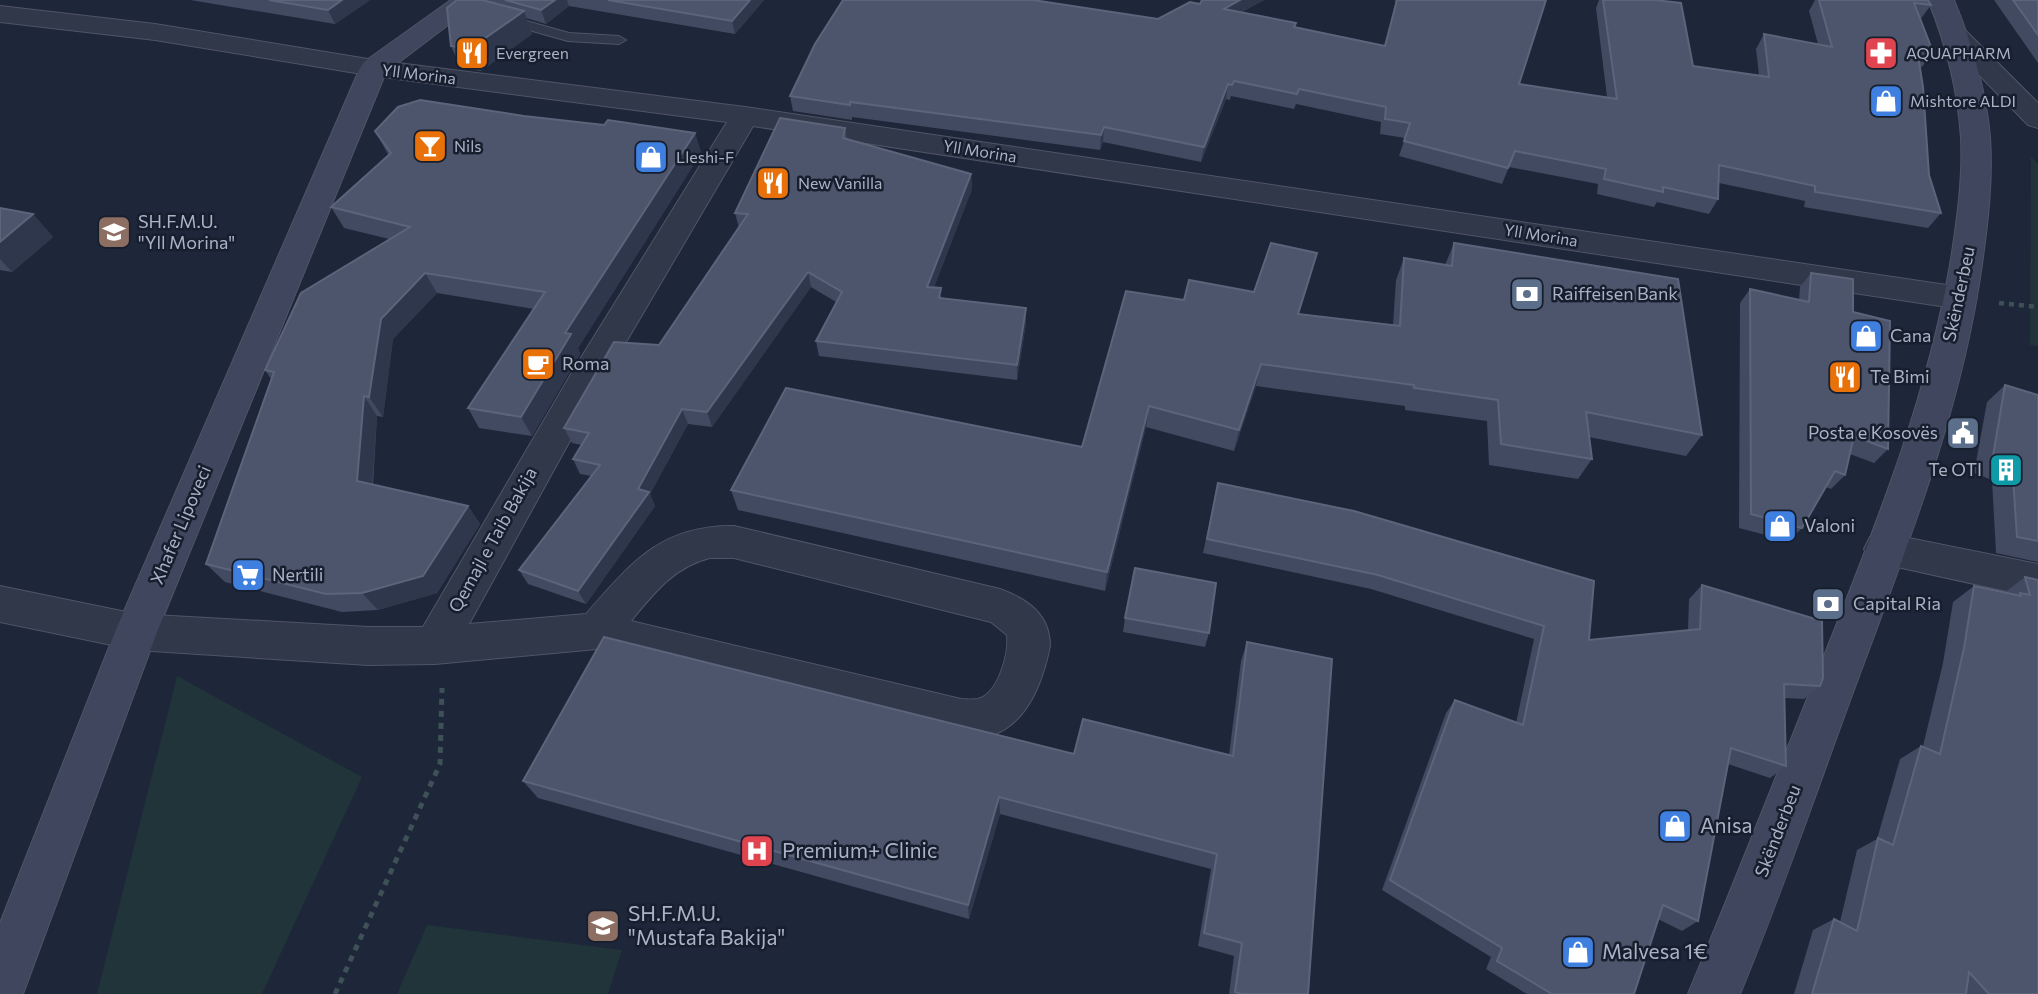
<svg xmlns="http://www.w3.org/2000/svg" width="2038" height="994" font-family="Commissioner,sans-serif">
<rect width="100%" height="100%" fill="#1e2639"/>
<g fill="#20343a">
<polygon points="2031,157 2038,164 2038,346 2030,345"/>
<polygon points="177,676 362,777 262,994 97,994"/>
<polygon points="427,925 622,950 608,994 397,994"/>
</g>
<g fill="none" stroke-linecap="round" stroke-linejoin="round">
<g stroke="#4f5567" stroke-width="2">
<polygon id="lane" points="502,14 569,33 619,36 626,40 619,44 568,41 497,21 495,18"/>
</g>
<g stroke="#4f5567" stroke-width="2">
<g id="street">
<path d="M0,6L155,24L374,60L745,107L1960,287L1972,290L1977,298L1972,306L1960,309L753,126L599,388L469,624L586,614C631,563 661,525 734,526L1000,589C1027,599 1050,614 1050,646C1040,695 1018,743 961,739L597,649L435,664L368,665L136,650L0,622V586L136,614L368,627H423L574,369L727,122L374,76L155,40L0,22ZM710,558H734L991,622L1007,635C1009,653 999,693 978,699C973,700 966,699 961,699L631,621C653,594 675,566 710,558Z"/>
<polygon points="1956,28 1965,30 2038,103 2038,128 2028,125 1947,42 1943,36 1947,30"/>
<polygon points="1884,533 2038,564 2038,598 1870,561 1864,549 1870,537"/>
</g>
</g>
<g stroke="#4f5567" stroke-width="2">
<g id="secondary">
<polygon points="451,0 481,0 386,72 157,632 23,994 0,994 0,923 115,632 360,68 364,62"/>
<path d="M1928,0H1954C1972,44 1986,90 1990,137C1993,179 1988,222 1982,264C1962,410 1906,549 1855,687C1817,790 1782,893 1740,994H1688C1734,883 1778,772 1822,661C1874,530 1928,398 1951,259C1957,220 1963,178 1961,138C1958,90 1946,44 1928,0Z"/>
</g>
</g>
<polyline stroke="#3d5157" stroke-width="4.5" stroke-dasharray="5 5" stroke-linecap="butt" points="1999,303 2038,307"/>
<polyline stroke="#3d5157" stroke-width="5" stroke-dasharray="6 6" stroke-linecap="butt" points="335,994 440,764 442,688"/>
<use href="#lane" fill="#313849" fill-rule="evenodd"/>
<use href="#street" fill="#313849" fill-rule="evenodd"/>
<use href="#secondary" fill="#3f465d" fill-rule="evenodd"/>
</g>
<g fill="#414a61">
<polygon points="190,0 370,0 335,24"/>
<polygon points="457,0 764,0 735,34 569,6 546,24 526,18 532,34 481,71 461,68 451,46"/>
<polygon points="1202,0 1264,0 1242,12 1296,23 1295,27 1385,46 1395,10 1395,0 1546,0 1519,84 1607,97 1596,8 1599,0 1655,0 1693,66 1759,75 1756,49 1764,34 1818,44 1809,11 1815,0 1928,0 1931,5 1920,20 1933,52 1922,67 1919,66 1929,175 1941,213 1928,228 1804,207 1805,201 1719,183 1718,199 1709,214 1657,202 1654,207 1597,194 1598,184 1509,167 1502,184 1399,156 1405,138 1380,134 1381,122 1296,104 1294,109 1231,96 1230,100 1226,99 1201,162 1103,142 1100,150 852,117 852,120 793,111 790,96 1158,19 1200,4"/>
<polygon points="1994,0 2038,0 2038,63"/>
<polygon points="524,116 604,125 695,133 701,153 578,348 580,354 532,436 479,428 468,408 534,309 437,293 393,339 383,417 377,416 373,485 468,506 480,524 437,593 378,610 342,612 225,582 206,564 271,379 265,370 389,239 344,228 331,207 389,156 375,131"/>
<polygon points="845,128 847,139 971,174 972,189 934,287 942,298 1026,308 1026,323 1017,380 819,356 816,341 836,302 811,287 712,427 688,424 650,494 655,506 586,604 528,584 519,570 591,476 580,474 573,459 582,445 572,443 564,428 659,345 739,228 735,213"/>
<polygon points="0,208 33,214 53,237 12,272 0,270"/>
<polygon points="1454,243 1702,435 1686,456 1589,437 1592,459 1578,479 1489,465 1487,421 1405,410 1405,406 1256,386 1234,451 1146,427 1105,591 738,510 731,490 1082,447 1184,300 1254,292 1311,276 1299,314 1393,325 1396,280 1404,258 1445,265"/>
<polygon points="1811,273 1853,312 1888,449 1874,463 1850,454 1845,475 1831,489 1826,487 1802,528 1789,541 1739,528 1740,303 1750,289 1799,300 1800,287"/>
<polygon points="2005,385 2038,395 2038,562 1996,553 1992,480 1974,473 1987,402"/>
<polygon points="1215,497 1589,640 1688,630 1689,599 1702,585 1820,686 1804,699 1784,698 1786,766 1770,778 1728,764 1698,921 1682,931 1658,919 1634,994 1527,994 1486,969 1491,957 1382,890 1446,713 1455,700 1516,723 1534,639 1371,589 1203,553"/>
<polygon points="2025,577 2038,580 2038,994 1794,994 1813,930 1834,919 1840,922 1857,850 1877,839 1900,759 1921,746 1923,746 1943,663 1953,602 1974,586 2004,593"/>
<polygon points="1125,618 1209,633 1205,647 1123,632"/>
<polygon points="1247,642 1308,994 1229,994 1234,956 1198,946 1211,869 1000,814 969,919 538,798 523,781 1074,754 1229,755 1241,661"/>
</g>
<g fill="#2e374c">
<polygon points="342,0 370,0 335,24 328,10"/>
<polygon points="555,0 567,0 569,6 546,24 541,10"/>
<polygon points="750,0 764,0 735,34 732,21"/>
<polygon points="1240,0 1264,0 1221,23 1224,9"/>
<polygon points="524,11 532,34 481,71 471,48"/>
<polygon points="1228,84 1226,99 1201,162 1204,147"/>
<polygon points="1104,127 1103,142 1100,150 1101,135"/>
<polygon points="695,133 701,153 578,348 580,354 532,436 521,417 565,333"/>
<polygon points="971,174 972,189 928,302 927,287"/>
<polygon points="33,214 53,237 12,272 0,259 0,242"/>
<polygon points="1317,253 1311,276 1292,335 1298,314"/>
<polygon points="808,272 811,287 712,427 707,412"/>
<polygon points="425,273 437,293 393,339 383,417 369,397 381,319"/>
<polygon points="1026,308 1026,323 1017,380 1017,365"/>
<polygon points="1261,364 1256,386 1234,451 1239,430"/>
<polygon points="364,396 377,416 371,500 357,481"/>
<polygon points="1149,406 1146,427 1105,591 1107,572"/>
<polygon points="682,409 688,424 650,494 655,506 586,604 578,591 638,489"/>
<polygon points="468,506 480,524 437,593 378,610 362,593"/>
<polygon points="999,797 1000,814 969,919 968,905"/>
</g>
<g fill="#4c556c" stroke="#5b647a" stroke-width="2">
<polygon points="269,0 342,0 328,10"/>
<polygon points="457,0 482,0 524,11 471,48 451,46 447,8"/>
<polygon points="505,0 555,0 541,10"/>
<polygon points="608,0 750,0 732,21"/>
<polygon points="843,0 1033,0 1158,19 1190,2 1200,4 1202,0 1240,0 1224,9 1296,23 1294,27 1385,46 1397,0 1546,0 1519,84 1617,99 1603,0 1655,0 1681,3 1693,66 1769,77 1764,34 1832,47 1819,0 1928,0 1931,5 1914,3 1933,52 1917,49 1923,87 1929,175 1941,213 1815,192 1815,186 1719,165 1718,199 1663,187 1663,192 1604,179 1606,169 1515,151 1508,168 1404,141 1410,123 1385,119 1386,107 1299,89 1297,94 1234,81 1232,85 1228,84 1204,147 1104,127 1101,135 850,102 850,105 790,96 815,44"/>
<polygon points="2013,0 2038,0 2038,35"/>
<polygon points="420,100 524,116 604,125 608,120 695,133 565,333 571,334 521,417 468,408 545,292 425,273 381,319 369,397 364,396 357,481 468,506 423,576 362,593 326,594 206,564 274,372 265,370 301,293 410,227 331,207 391,153 375,131 398,107"/>
<polygon points="780,118 845,128 843,138 971,174 927,287 941,288 939,298 1026,308 1017,365 816,341 842,292 808,272 707,412 682,409 638,489 649,492 578,591 519,570 600,465 573,459 589,433 564,428 614,342 659,345 748,214 735,213"/>
<polygon points="0,208 33,214 0,242"/>
<polygon points="1271,243 1317,253 1298,314 1400,326 1404,258 1452,266 1454,243 1678,279 1702,435 1586,412 1592,459 1501,444 1498,400 1414,388 1414,385 1261,364 1239,430 1149,406 1107,572 731,490 786,388 1082,447 1126,291 1184,300 1189,280 1254,292"/>
<polygon points="1811,273 1853,279 1853,312 1890,321 1888,449 1854,436 1845,475 1835,471 1802,528 1751,514 1750,289 1809,302"/>
<polygon points="2005,385 2038,395 2038,541 2017,537 2012,463 1993,456"/>
<polygon points="1218,483 1354,511 1594,581 1589,640 1700,629 1702,585 1822,621 1823,678 1820,686 1784,684 1786,766 1731,748 1698,921 1663,905 1634,994 1552,994 1497,961 1502,948 1390,880 1455,700 1523,725 1544,626 1378,575 1207,539"/>
<polygon points="1135,568 1216,583 1209,633 1125,618"/>
<polygon points="2025,577 2038,580 2038,994 1989,994 1969,972 1966,994 1812,994 1834,919 1857,931 1878,838 1893,845 1921,746 1940,754 1964,648 1974,586 2021,596 2020,593 2030,595"/>
<polygon points="604,637 1074,754 1083,719 1233,756 1247,642 1332,659 1308,994 1242,994 1235,992 1242,943 1204,933 1217,854 999,797 968,905 523,781"/>
</g>
<defs>
<g id="restaurant-square" transform="scale(1.75)"><rect x="-9" y="-9" width="18" height="18" rx="4" fill="#e8710a" stroke="#171e2d"/><path d="M-5-6h1v4h1v-4h1v4h1v-4h1v5L-1.5 .5V6h-2V.5L-5-1ZM5-6V6H3V1.5H1.5Q1.5-4 5-6Z" fill="#fff"/></g>
<g id="pharmacy-square" transform="scale(1.75)"><rect x="-9" y="-9" width="18" height="18" rx="4" fill="#e0444e" stroke="#171e2d"/><path d="M-2-6h4v4h4v4h-4v4h-4v-4h-4v-4h4Z" fill="#fff"/></g>
<g id="shop-square" transform="scale(1.75)"><rect x="-9" y="-9" width="18" height="18" rx="4" fill="#3f7fe0" stroke="#171e2d"/><path d="M-5-2.5h2.3a2.7 3.5 0 0 1 5.4 0H5L5.5 6h-11ZM-1.5-2.5h3a1.5 2.3 0 0 0-3 0Z" fill="#fff"/></g>
<g id="bar-square" transform="scale(1.75)"><rect x="-9" y="-9" width="18" height="18" rx="4" fill="#e8710a" stroke="#171e2d"/><path d="M-6-5H6L.8 .8V4.5H3.5V6h-7V4.5H-.8V.8Z" fill="#fff"/></g>
<g id="school-square" transform="scale(1.75)"><rect x="-9" y="-9" width="18" height="18" rx="4" fill="#8d6e63" stroke="#171e2d"/><path d="M0-5L7-2L0 1L-7-2ZM-4 1L0 2.5L4 1V4Q0 6-4 4Z" fill="#fff"/></g>
<g id="bank-square" transform="scale(1.75)"><rect x="-9" y="-9" width="18" height="18" rx="4" fill="#5c6f8a" stroke="#171e2d"/><path d="M-6-4H6V4H-6ZM0-2.3a2.3 2.3 0 1 0 0 4.6a2.3 2.3 0 1 0 0-4.6Z" fill="#fff"/></g>
<g id="cafe-square" transform="scale(1.75)"><rect x="-9" y="-9" width="18" height="18" rx="4" fill="#e8710a" stroke="#171e2d"/><path d="M-5.5-4.5H6V0H3Q3 3.5 0 3.5H-2.5Q-5.5 3.5-5.5 0ZM3-3.2v2h1.7v-2ZM-6 4.5H4V6H-6Z" fill="#fff"/></g>
<g id="civic-square" transform="scale(1.75)"><rect x="-9" y="-9" width="18" height="18" rx="4" fill="#5c6f8a" stroke="#171e2d"/><path d="M-.6-6.5H3V-4.5H.6V-3L4-1V1h2V6H-6V1h2V-1L-.6-3ZM-1.2 2.5V6h2.4V2.5Z" fill="#fff"/></g>
<g id="building-square" transform="scale(1.75)"><rect x="-9" y="-9" width="18" height="18" rx="4" fill="#0f9aa8" stroke="#171e2d"/><path d="M-4-6H4V6H1V3H-1V6H-4ZM-2.5-4.3h1.7v1.8h-1.7ZM.8-4.3h1.7v1.8H.8ZM-2.5-1h1.7V.8h-1.7ZM.8-1h1.7V.8H.8Z" fill="#fff"/></g>
<g id="supermarket-square" transform="scale(1.75)"><rect x="-9" y="-9" width="18" height="18" rx="4" fill="#3f7fe0" stroke="#171e2d"/><path d="M-6-5.5h2.5l.6 2H6L4.5 2H-2.5L-4.4-4H-6ZM-1.5 3.2a1.3 1.3 0 1 0 .1 0ZM3 3.2a1.3 1.3 0 1 0 .1 0Z" fill="#fff"/></g>
<g id="hospital-square" transform="scale(1.75)"><rect x="-9" y="-9" width="18" height="18" rx="4" fill="#e0444e" stroke="#171e2d"/><path d="M-5-5h3v3.5h4V-5h3V5h-3V1.5h-4V5h-3Z" fill="#fff"/></g>
</defs>
<g fill-rule="evenodd">
<use href="#restaurant-square" x="472" y="53"/>
<use href="#pharmacy-square" x="1881" y="53"/>
<use href="#shop-square" x="1886" y="101"/>
<use href="#bar-square" x="430" y="146"/>
<use href="#shop-square" x="651" y="157"/>
<use href="#restaurant-square" x="773" y="183"/>
<use href="#school-square" x="114" y="232"/>
<use href="#bank-square" x="1527" y="294"/>
<use href="#shop-square" x="1866" y="336"/>
<use href="#cafe-square" x="538" y="364"/>
<use href="#restaurant-square" x="1845" y="377"/>
<use href="#civic-square" x="1963" y="433"/>
<use href="#building-square" x="2006" y="470"/>
<use href="#shop-square" x="1780" y="526"/>
<use href="#supermarket-square" x="248" y="575"/>
<use href="#bank-square" x="1828" y="604"/>
<use href="#shop-square" x="1675" y="826"/>
<use href="#hospital-square" x="757" y="851"/>
<use href="#school-square" x="603" y="926"/>
<use href="#shop-square" x="1578" y="952"/>
</g>
<g text-anchor="middle" stroke-width="5" stroke-linejoin="round" paint-order="stroke">
<g font-size="16" fill="#abb2c6" stroke="#171e2d" text-anchor="start">
<text x="496" y="59">Evergreen</text>
<text x="1906" y="59">AQUAPHARM</text>
<text x="1910" y="107">Mishtore ALDI</text>
<text x="454" y="152">Nils</text>
<text x="676" y="163">Lleshi-F</text>
<text x="798" y="189">New Vanilla</text>
</g>
<g font-size="16" fill="#abb2c6" stroke="#171e2d">
<text transform="translate(419 74) rotate(7)" y="6">Yll Morina</text>
<text transform="translate(980 151) rotate(9)" y="6">Yll Morina</text>
<text transform="translate(1541 235) rotate(9)" y="6">Yll Morina</text>
</g>
<g font-size="18" fill="#abb2c6" stroke="#171e2d" text-anchor="start">
<text x="138" y="228">SH.F.M.U.<tspan x="138" dy="21">"Yll Morina"</tspan></text>
<text x="1552" y="300">Raiffeisen Bank</text>
<text x="1890" y="342">Cana</text>
<text x="562" y="370">Roma</text>
<text x="1870" y="383">Te Bimi</text>
<text x="1938" y="439" text-anchor="end">Posta e Kosovës</text>
<text x="1982" y="476" text-anchor="end">Te OTI</text>
<text x="1804" y="532">Valoni</text>
<text x="272" y="581">Nertili</text>
<text x="1853" y="610">Capital Ria</text>
</g>
<g font-size="18" fill="#abb2c6" stroke="#171e2d">
<text transform="translate(1959 294) rotate(-78)" y="6">Skënderbeu</text>
<text transform="translate(181 525) rotate(-67)" y="6">Xhafer Lipoveci</text>
<text transform="translate(493 540) rotate(-61)" y="6">Qemajl e Taib Bakija</text>
<text transform="translate(1778 831) rotate(-69)" y="6">Skënderbeu</text>
</g>
<g font-size="21" fill="#abb2c6" stroke="#171e2d" text-anchor="start">
<text x="1700" y="833">Anisa</text>
<text x="782" y="858">Premium+ Clinic</text>
<text x="628" y="921">SH.F.M.U.<tspan x="628" dy="24">"Mustafa Bakija"</tspan></text>
<text x="1602" y="959">Malvesa 1€</text>
</g>
</g>
</svg>
